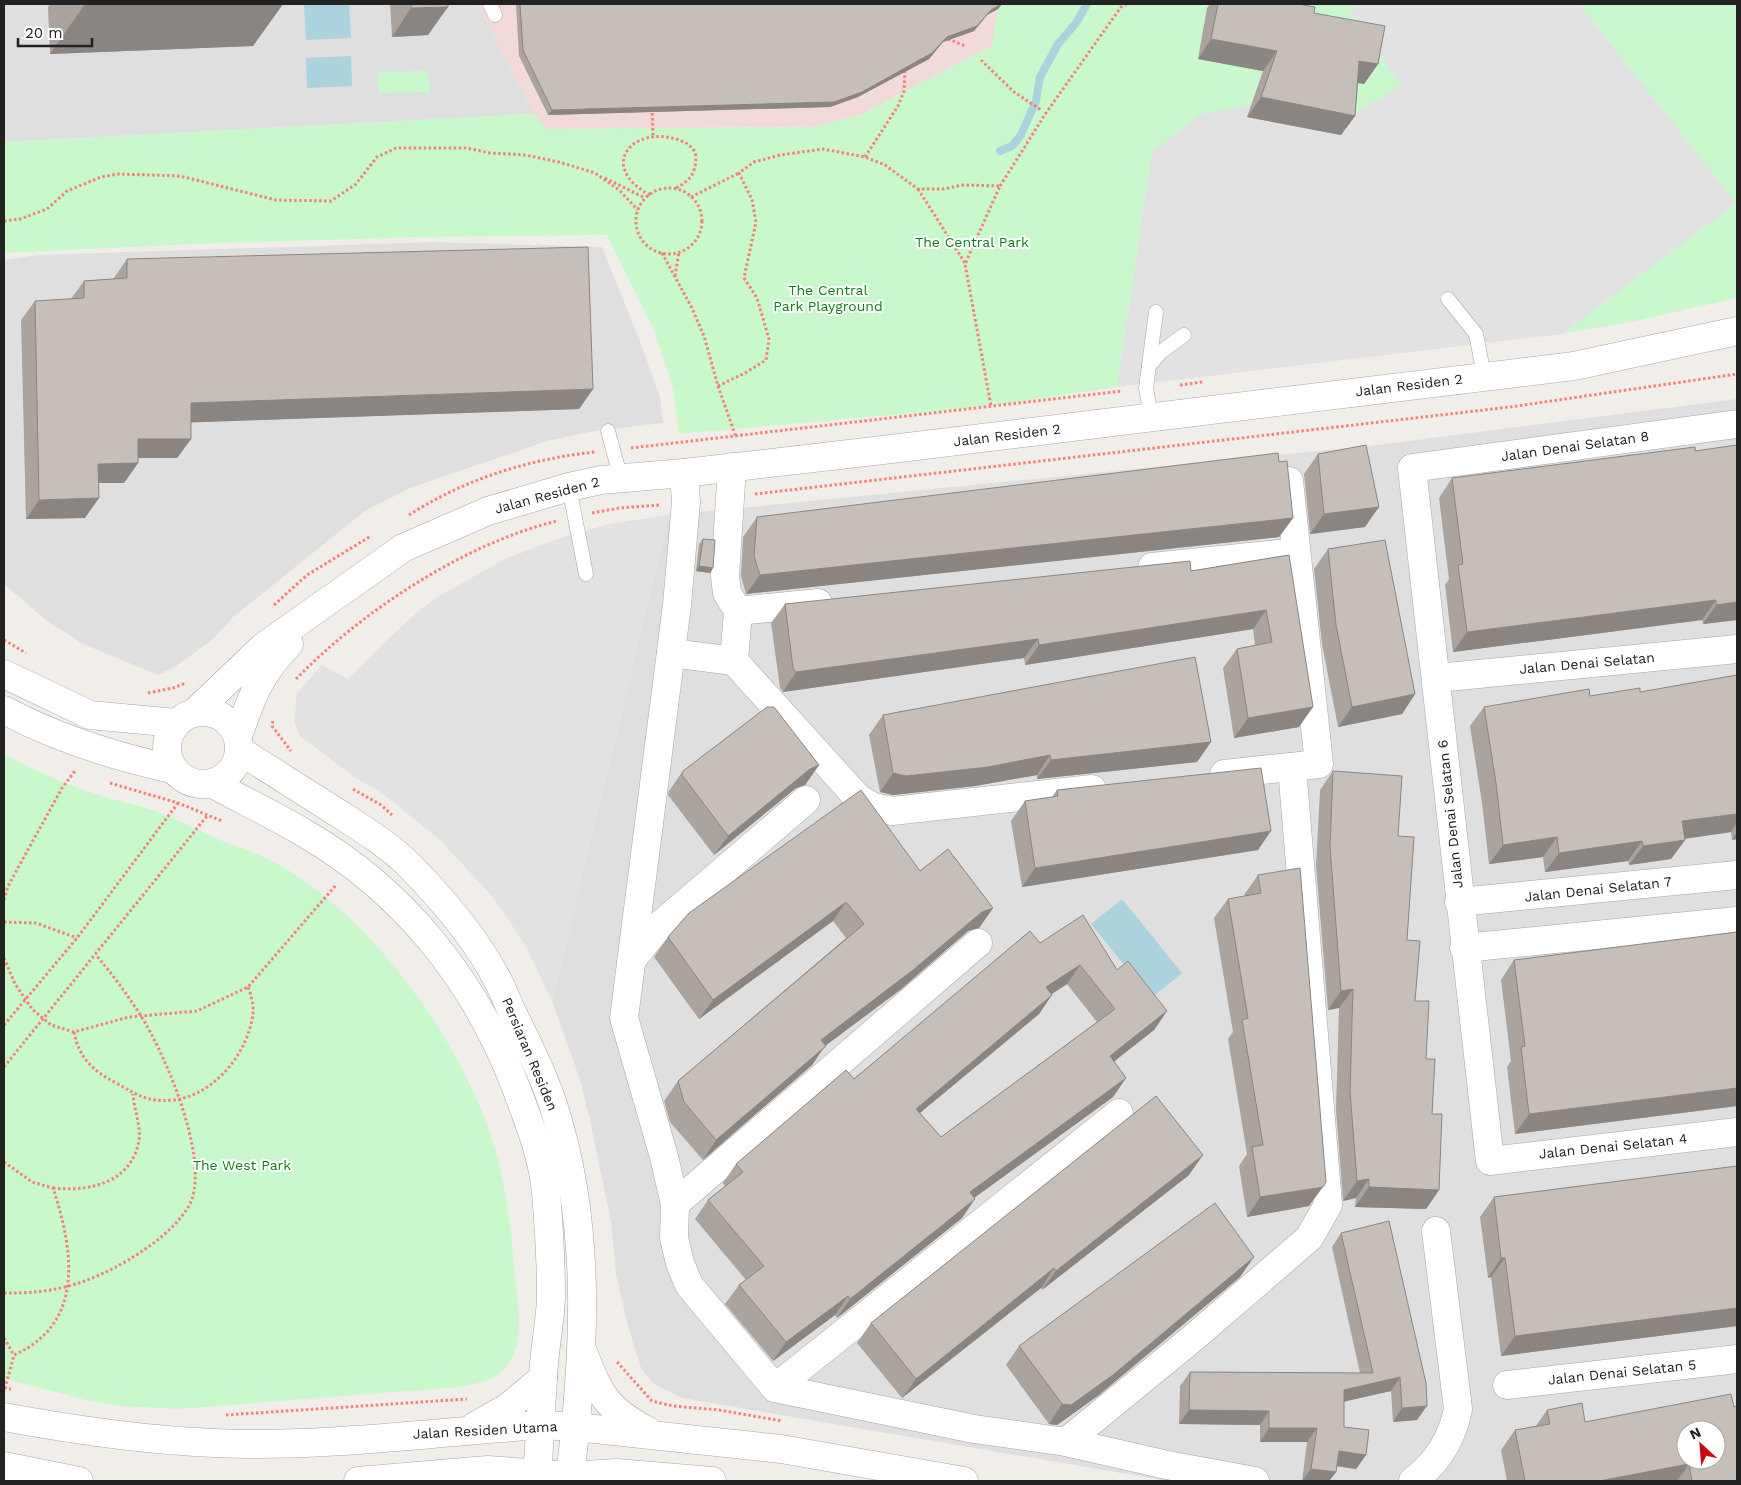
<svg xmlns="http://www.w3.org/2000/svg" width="1741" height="1485" font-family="'Work Sans',sans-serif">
<rect width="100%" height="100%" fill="#f1eee9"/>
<g fill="#e0dfdf" fill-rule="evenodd">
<polygon points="4,4 478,4 534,114 4,142"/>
<polygon points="433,242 602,247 639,339 660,397 663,423 594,431 547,441 410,488 365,511 233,617 212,640 176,666 158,675 83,644 46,620 4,584 4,260 37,255"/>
<path d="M1737,399V1481H1168L682,1398L654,1384L641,1368L628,1326L616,1274L611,1222L590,1120L580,1080L552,1001L669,515L1369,446ZM1686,1430H1716V1460H1686Z"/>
</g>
<polygon fill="#f1dad9" points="478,4 999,4 992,46 860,115 813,127 546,129 534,114"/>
<g fill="#c9f8cc">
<polygon points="999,4 1359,4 1350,12 1402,86 1339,123 1152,152 1117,387 991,406 679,434 673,388 654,330 607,235 417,237 196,244 4,253 4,142 534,114 547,129 813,127 860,115 992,46"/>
<polygon points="1579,4 1737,4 1737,298 1640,320 1562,334 1736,203"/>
<polygon points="428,71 430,92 378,93 378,72"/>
<path d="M4,754C31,768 61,783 90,792C112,800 136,804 158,812C180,820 201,832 222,841C235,846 249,850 262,856C366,905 465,1043 496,1152C507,1192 511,1232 515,1273C518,1307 529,1355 495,1377C485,1383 470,1384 459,1387L178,1409L122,1406L85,1400L4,1378Z"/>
</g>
<g fill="#e2e2e2">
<polygon points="1359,4 1579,4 1736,203 1562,334 1117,387 1152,152 1202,114 1265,101 1339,123 1401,86 1350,11"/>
<polygon points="669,515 552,1001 526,947 508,919 491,895 440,840 382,793 354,777 300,736 294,720 297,693 322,665 348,679 388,639 422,608 439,596 505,559 560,538 609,524"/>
</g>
<g fill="#abd3dd">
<polygon points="304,4 349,4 351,38 306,40"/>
<polygon points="351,56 352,86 307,88 306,58"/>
<polygon points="1122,899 1182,973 1151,998 1091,924"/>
</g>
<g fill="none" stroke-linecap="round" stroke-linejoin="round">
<polyline stroke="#abd3dd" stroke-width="8" points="1000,151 1012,146 1021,135 1036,101 1040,77 1058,44 1076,23 1087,4"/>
<g stroke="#a6a6a6" stroke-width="15">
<g id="service">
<polyline points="490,4 495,15"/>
<polyline points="1448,299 1476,334 1484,375"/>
<polyline points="1149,366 1161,352 1184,335"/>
<polyline points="1151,417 1146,388 1156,312"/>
<polyline points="608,431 621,479"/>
<polyline points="569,487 586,574"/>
</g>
</g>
<g stroke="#a6a6a6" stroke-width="29">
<g id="minor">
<path d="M1737,424L1412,468C1439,699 1462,930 1490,1161L1737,1132"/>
<polyline points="684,473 686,502 677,605 624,1018 664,1157 675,1204 674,1238 680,1263 689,1285 775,1388 974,1429 1066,1442 1167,1465 1255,1481"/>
<polyline points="1152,567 1296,552"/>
<polyline points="738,611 818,603"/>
<polyline points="671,653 734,661 738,611 727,593 725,576 732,467"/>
<polyline points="734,661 858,798 873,807 892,811 1092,789"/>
<polyline points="1437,678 1737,649"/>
<polyline points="1224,774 1319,764 1289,481"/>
<polyline points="1459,902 1737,875"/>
<polyline points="1464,948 1737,921"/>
<polyline points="631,961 659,926 806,800"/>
<polyline points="675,1204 978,943"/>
<polyline points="1507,1385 1737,1359"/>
<polyline points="775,1388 1119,1113"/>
<polyline points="1066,1442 1193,1338 1309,1238 1328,1205 1292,767"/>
<path d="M1413,1481C1437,1463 1452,1440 1458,1409L1436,1231"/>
</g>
</g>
<g stroke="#a6a6a6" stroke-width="29">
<g id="tertiary">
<polyline points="4,674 90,715 176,723"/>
<path d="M4,710C58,739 113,756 172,769"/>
<circle cx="203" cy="748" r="36"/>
<polyline points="195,712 263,647 403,548 488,511 569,487 601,480 684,473 883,450 1574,366 1737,331"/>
<path d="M238,736C252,696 259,675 289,644"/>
<path d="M240,751C269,769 298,788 327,806C356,825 387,843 411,867C443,900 477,939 498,981C504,992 508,1004 514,1016C529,1047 545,1078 555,1111C592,1229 585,1354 570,1476"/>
<path d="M211,783C242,800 274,815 304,833C403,890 474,979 515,1085C528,1120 543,1156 546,1193C549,1227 551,1264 551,1298C550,1324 544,1351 543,1377C541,1409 540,1441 537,1473"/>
<path d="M583,1352C600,1395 606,1409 648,1431"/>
<path d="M4,1417C74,1430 142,1440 214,1443C322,1448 434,1432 542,1425L576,1427L781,1449L964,1481"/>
<polyline points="475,1426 507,1408 543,1378"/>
<polyline points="4,1466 79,1481"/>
<polyline points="358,1481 488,1470 570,1476 616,1473 712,1481"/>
</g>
</g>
<g stroke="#f58177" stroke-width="3" stroke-dasharray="2.5 2.5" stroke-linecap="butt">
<polyline points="948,39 965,46"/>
<polyline points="981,60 1014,92 1041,110"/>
<polyline points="652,108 653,135"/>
<polyline points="865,157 898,106 904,91 905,69"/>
<polyline points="605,178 645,198"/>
<polyline points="1000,186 1046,113 1121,7 1126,4"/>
<circle cx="669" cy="221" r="33"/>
<polyline points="918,189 965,263"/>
<path d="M650,195C597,167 632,124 679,140C688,143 696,149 696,158C695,175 690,180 676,188"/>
<polyline points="691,197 739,173"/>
<polyline points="4,221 20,219 47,209 67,191 101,177 118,174 180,176 276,200 331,201 356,184 377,157 396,148 466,148 490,153 525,155 559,162 595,173 619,190 638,210"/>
<polyline points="662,253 692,308 704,336 718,386 745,373 766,360 769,339 757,298 744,278 756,222 752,200 739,173 754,162 780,155 823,149 865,157 885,165 918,189 944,189 963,185 1000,186 965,264 991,406"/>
<polyline points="675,276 679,252"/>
<polyline points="1180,385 1202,382"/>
<polyline points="718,386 736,437"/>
<polyline points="631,448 1122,391"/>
<polyline points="755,494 1510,407 1737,374"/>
<polyline points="592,513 619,508 660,505"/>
<path d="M409,515C465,479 529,459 595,452"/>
<polyline points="274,605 307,575 371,536"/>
<polyline points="4,640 26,653"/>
<path d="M296,679C361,612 465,543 557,521"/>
<polyline points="148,693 173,688 186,683"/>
<polyline points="273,721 272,726 291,751"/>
<polyline points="110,783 178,803 222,821"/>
<polyline points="353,789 381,805 392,815"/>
<polyline points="4,900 8,886 62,788 75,771"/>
<polyline points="4,922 36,923 77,938"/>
<polyline points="4,958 15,984 32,1009 51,1025 74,1032 129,1017 197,1011 248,987 336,885"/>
<polyline points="4,1025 77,938 178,803"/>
<path d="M74,1032C79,1058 93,1071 116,1083C136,1094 148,1103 173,1100C214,1096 249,1052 253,1013C254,1004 251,995 248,987"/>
<polyline points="4,1067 207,816"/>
<path d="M4,1162L32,1182L53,1188C73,1249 86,1323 14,1355L5,1388"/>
<path d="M53,1188C89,1192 132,1183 139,1140C141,1125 134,1110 133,1094"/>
<path d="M4,1293C53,1294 88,1284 130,1259C151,1246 173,1230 187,1209C215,1168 165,1054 141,1016C127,994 112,974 96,955"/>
<polyline points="4,1338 14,1355"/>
<polyline points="617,1362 652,1401 673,1406 719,1410 782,1421"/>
<polyline points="4,1388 11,1389"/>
<polyline points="226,1415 467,1399"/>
</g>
<use href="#service" stroke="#fff" stroke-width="14"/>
<use href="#minor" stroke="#fff" stroke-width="28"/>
<use href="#tertiary" stroke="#fff" stroke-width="28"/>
</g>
<g fill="#aaa39e" fill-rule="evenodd">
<polygon points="50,4 283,4 253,46 50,54 48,7"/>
<polygon points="390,4 448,4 428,35 392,37"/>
<polygon points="516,4 1002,4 998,9 987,15 974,31 943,42 929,59 858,97 830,107 548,115 519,56"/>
<polygon points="1210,4 1298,4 1314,13 1378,64 1364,84 1358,83 1355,116 1341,135 1247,117 1263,71 1198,59 1207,8"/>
<polygon points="127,259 593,389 579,409 191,422 191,439 177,458 138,458 138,463 124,483 99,483 85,518 26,519 21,320 35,301 71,299 84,281 113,279"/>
<polygon points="1695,447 1737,620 1703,624 1702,620 1453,652 1445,585 1449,579 1439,498 1452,478"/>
<polygon points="1318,454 1365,527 1310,534 1304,474"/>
<polygon points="1279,462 1293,518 1279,537 746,594 741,576 743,537 757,517"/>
<polygon points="703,539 713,568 710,573 696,571 699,544"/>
<polygon points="1328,549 1415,694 1402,714 1338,727 1322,644 1314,569"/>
<polygon points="1289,555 1299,727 1234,738 1223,668 1237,649 1255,645 1253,629 1025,665 1024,658 783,692 780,688 771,623 785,604 1191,571"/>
<polygon points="1737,675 1737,839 1732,840 1731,832 1685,839 1685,840 1671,859 1629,865 1628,861 1545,872 1543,857 1489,864 1482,803 1470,726 1484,707 1640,692"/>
<polygon points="883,715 1211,742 1197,762 1037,779 1037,775 975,786 893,795 880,792 869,735"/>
<polygon points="819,765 805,785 796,788 714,855 668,795 669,791 683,771"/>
<polygon points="1333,771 1398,836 1407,940 1415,1001 1426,1059 1439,1190 1426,1209 1355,1207 1356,1198 1343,1201 1336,1110 1339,1008 1328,1010 1316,866 1320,790"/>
<polygon points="1057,790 1258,850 1022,887 1011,821 1025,801 1052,797"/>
<polygon points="920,871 993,908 979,928 968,931 900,990 825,1046 812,1065 703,1160 670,1122 664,1101 678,1081 846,938 833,921 699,1019 654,957 668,937"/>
<polygon points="1258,875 1309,1206 1247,1217 1239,1166 1247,1154 1228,1039 1233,1032 1214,918 1228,899 1245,896 1244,895"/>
<polygon points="1737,932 1737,1106 1515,1134 1507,1067 1511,1061 1501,980 1514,960"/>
<path d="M1040,943L1117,970L1167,1011L1154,1030L1114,1061L1126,1078L1113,1097L974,1198L962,1218L837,1318L835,1315L773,1361L725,1304L739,1285L746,1280L695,1219L708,1200L725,1186L723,1183L736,1164ZM1067,984L1097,1022L941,1137L920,1113L1039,1014L1052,994Z"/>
<polygon points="1737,1166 1737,1326 1501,1356 1491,1277 1488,1278 1480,1217 1494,1197"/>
<polygon points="1189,1175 1042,1290 1041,1288 902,1398 857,1343 871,1323"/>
<polygon points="1341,1233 1417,1420 1393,1422 1391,1391 1344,1401 1344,1427 1366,1455 1356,1469 1336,1466 1336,1472 1329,1481 1302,1481 1307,1442 1260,1442 1260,1425 1179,1424 1180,1386 1190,1372 1360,1373 1332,1247"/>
<polygon points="1240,1277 1099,1395 1057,1425 1049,1424 1006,1365 1019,1346"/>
<polygon points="1547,1410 1585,1422 1737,1481 1507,1481 1501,1450 1515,1430 1536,1426"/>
</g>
<g fill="#8b8581">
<polygon points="85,4 283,4 253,46 50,54"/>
<polygon points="1002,4 998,9 987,15 974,31 943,42 929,59 858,97 830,107 548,115 552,110 947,37"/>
<polygon points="448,7 428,35 392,37 411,8"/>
<polygon points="1211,39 1277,51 1263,71 1198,59"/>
<polygon points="1359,61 1378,64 1364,84 1346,81"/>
<polygon points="1261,97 1355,116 1341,135 1247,117"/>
<polygon points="593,389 579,409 177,423 191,403"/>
<polygon points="138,439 191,439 177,458 124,458"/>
<polygon points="138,463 124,483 84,483 98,464"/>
<polygon points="99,498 85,518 26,519 39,500"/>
<polygon points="1379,507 1365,527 1310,534 1324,514"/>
<polygon points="1293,518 1279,537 746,594 760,575"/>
<polygon points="699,566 713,568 710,573 696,571"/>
<polygon points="1716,600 1702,620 1453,652 1467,632"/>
<polygon points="1737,602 1737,620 1703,624 1716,605"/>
<polygon points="1266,610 1253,629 1025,665 1039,645"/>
<polygon points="1038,639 1024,658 783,692 796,672"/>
<polygon points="1415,694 1402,714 1338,727 1352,707"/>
<polygon points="1313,707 1299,727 1234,738 1248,718"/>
<polygon points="1211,742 1197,762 1037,779 1051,760"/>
<polygon points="1050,755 1037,775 975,786 893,795 880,792 893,773"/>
<polygon points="819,765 805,785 796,788 714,855 728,836 810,769"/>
<polygon points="1737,814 1737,823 1731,832 1668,841 1682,821"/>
<polygon points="1271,831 1258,850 1022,887 1035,868"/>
<polygon points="1737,832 1737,839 1732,840"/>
<polygon points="1557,837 1543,857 1489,864 1503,845"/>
<polygon points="1685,840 1671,859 1629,865 1643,846"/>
<polygon points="1642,841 1628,861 1545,872 1559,853"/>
<polygon points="846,902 833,921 699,1019 713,1000"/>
<polygon points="993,908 979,928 968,931 900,990 825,1046 812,1065 703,1160 716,1140 821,1040 982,912"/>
<polygon points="1080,965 1067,984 1033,1006 1046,987"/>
<polygon points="1353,989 1339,1008 1328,1010 1341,991"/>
<polygon points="1052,995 1039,1014 903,1127 916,1109"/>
<polygon points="1167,1011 1154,1030 1097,1075 1110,1056"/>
<polygon points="1126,1078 1113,1097 956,1211 970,1192"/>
<polygon points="1737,1088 1737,1106 1515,1134 1529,1114"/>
<polygon points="1203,1155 1189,1175 1042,1290 1056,1271"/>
<polygon points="1369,1179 1356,1198 1343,1201 1357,1181"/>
<polygon points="1323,1187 1309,1206 1247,1217 1260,1197"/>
<polygon points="1369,1187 1439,1190 1426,1209 1355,1207"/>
<polygon points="975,1199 962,1218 837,1318 850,1299"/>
<polygon points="1254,1257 1240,1277 1099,1395 1057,1425 1049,1424 1062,1404"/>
<polygon points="1501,1258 1505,1258 1491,1277 1488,1278"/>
<polygon points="1054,1268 1041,1288 902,1398 916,1379"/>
<polygon points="848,1296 835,1315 773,1361 786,1342"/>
<polygon points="1737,1308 1737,1326 1501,1356 1515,1336"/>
<polygon points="1400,1377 1391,1391 1334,1404 1344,1390"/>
<polygon points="1427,1406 1417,1420 1393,1422 1402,1408"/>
<polygon points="1189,1410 1269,1411 1260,1425 1179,1424"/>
<polygon points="1269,1428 1317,1428 1307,1442 1260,1442"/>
<polygon points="1339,1451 1366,1455 1356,1469 1329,1465"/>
<polygon points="1689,1464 1677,1481 1599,1481"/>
<polygon points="1311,1469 1336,1472 1329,1481 1302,1481"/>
</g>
<g fill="#c6beb8" stroke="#8b8581" fill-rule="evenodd">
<polygon points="411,4 448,4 448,7 411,8"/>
<polygon points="520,4 1001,4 991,10 977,26 947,37 932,53 862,92 834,102 552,110 523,50"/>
<polygon points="1218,4 1298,4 1315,7 1314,13 1385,26 1378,64 1359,61 1355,116 1261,97 1277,51 1211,39"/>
<polygon points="588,247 593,389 191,403 191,439 138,439 138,463 98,464 99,498 39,500 35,301 84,298 84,281 127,278 127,259"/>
<polygon points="1366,445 1379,507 1324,514 1318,454"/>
<polygon points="1737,445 1737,602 1716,605 1716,600 1467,632 1458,565 1463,564 1452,478 1695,447 1695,451"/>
<polygon points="1278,453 1279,462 1287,461 1293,518 760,575 754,556 757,517"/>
<polygon points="703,539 715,540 713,568 699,566"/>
<polygon points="1385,540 1415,694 1352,707 1336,625 1328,549"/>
<polygon points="1289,555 1313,707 1248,718 1237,649 1272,642 1266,610 1039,645 1038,639 796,672 793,668 785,604 1190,561 1191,571"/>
<polygon points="1195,657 1211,742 1051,760 1050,755 988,767 906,776 893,773 883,715"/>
<polygon points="1737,675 1737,814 1682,821 1685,840 1643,846 1642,841 1559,853 1557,837 1503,845 1496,783 1484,707 1589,689 1590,696 1640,688 1640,692"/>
<polygon points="767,707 774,707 819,765 810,769 728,836 682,775 683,771"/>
<polygon points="1261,768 1271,831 1035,868 1025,801 1058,796 1057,790"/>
<polygon points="1333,771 1402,776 1398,836 1414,837 1407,940 1420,941 1415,1001 1429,1001 1426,1059 1435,1059 1432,1114 1442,1114 1439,1190 1369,1187 1369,1179 1357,1181 1350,1091 1353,989 1341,991 1330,847"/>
<polygon points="861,790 920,871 948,849 993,908 982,912 913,970 821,1040 826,1046 716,1140 684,1102 678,1081 864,924 846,902 713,1000 668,937 689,913"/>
<polygon points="1300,868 1326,1182 1323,1187 1260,1197 1252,1147 1263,1145 1242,1020 1248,1018 1228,899 1261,893 1258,875"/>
<path d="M1083,915L1117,970L1128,961L1167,1011L1110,1056L1126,1078L970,1192L975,1199L850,1299L848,1296L786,1342L739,1285L764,1266L708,1200L743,1172L736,1164L846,1070L854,1079L1030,931L1040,943ZM1080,965L1115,1009L941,1137L916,1109L1052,995L1046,987Z"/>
<polygon points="1737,932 1737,1088 1529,1114 1521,1047 1525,1046 1514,960"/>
<polygon points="1156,1096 1203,1155 1056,1271 1054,1268 916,1379 871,1323"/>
<polygon points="1737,1166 1737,1308 1515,1336 1505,1258 1501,1258 1494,1197"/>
<polygon points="1215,1203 1254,1257 1113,1375 1071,1405 1062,1404 1019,1346"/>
<polygon points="1389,1221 1426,1383 1427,1406 1402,1408 1400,1377 1344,1390 1344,1427 1369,1430 1366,1455 1339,1451 1336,1472 1311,1469 1317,1428 1269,1428 1269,1411 1189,1410 1190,1372 1373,1373 1341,1233"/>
<path d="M1731,1394L1734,1407L1737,1406V1481H1692L1689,1464L1599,1481H1525L1515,1430L1550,1424L1547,1410L1582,1403L1585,1422ZM1686,1430H1716V1460H1686Z"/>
</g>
<g text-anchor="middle" stroke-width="4" stroke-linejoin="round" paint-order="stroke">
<g font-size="14" fill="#117f18" stroke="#fff">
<text x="972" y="247">The Central Park</text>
<text x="828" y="295">The Central<tspan x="828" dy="16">Park Playground</tspan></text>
<text x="242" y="1170">The West Park</text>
</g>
<g font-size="14" fill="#222" stroke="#fff">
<text transform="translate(1409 385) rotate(-7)" y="5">Jalan Residen 2</text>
<text transform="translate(1007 435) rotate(-7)" y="5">Jalan Residen 2</text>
<text transform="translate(1575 446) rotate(-8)" y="5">Jalan Denai Selatan 8</text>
<text transform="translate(547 495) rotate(-15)" y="5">Jalan Residen 2</text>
<text transform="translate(1587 663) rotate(-5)" y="5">Jalan Denai Selatan</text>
<text transform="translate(1450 814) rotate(-96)" y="5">Jalan Denai Selatan 6</text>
<text transform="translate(1598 889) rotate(-6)" y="5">Jalan Denai Selatan 7</text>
<text transform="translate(530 1054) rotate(67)" y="5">Persiaran Residen</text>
<text transform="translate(1613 1146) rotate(-6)" y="5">Jalan Denai Selatan 4</text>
<text transform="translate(1622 1372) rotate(-6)" y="5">Jalan Denai Selatan 5</text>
<text transform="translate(485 1430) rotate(-3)" y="5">Jalan Residen Utama</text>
</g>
</g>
<rect width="1741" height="1485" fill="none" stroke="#222222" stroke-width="10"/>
<g transform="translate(1701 1445) rotate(334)"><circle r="24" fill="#ffffff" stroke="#a7a7a7"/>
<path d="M0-4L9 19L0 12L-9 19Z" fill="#cb080c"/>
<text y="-8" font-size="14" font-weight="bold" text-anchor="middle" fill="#222222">N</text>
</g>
<path d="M18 38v8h74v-8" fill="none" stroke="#222222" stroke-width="2.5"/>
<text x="25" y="38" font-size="15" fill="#222222" stroke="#ffffff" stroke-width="4" paint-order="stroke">20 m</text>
</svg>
